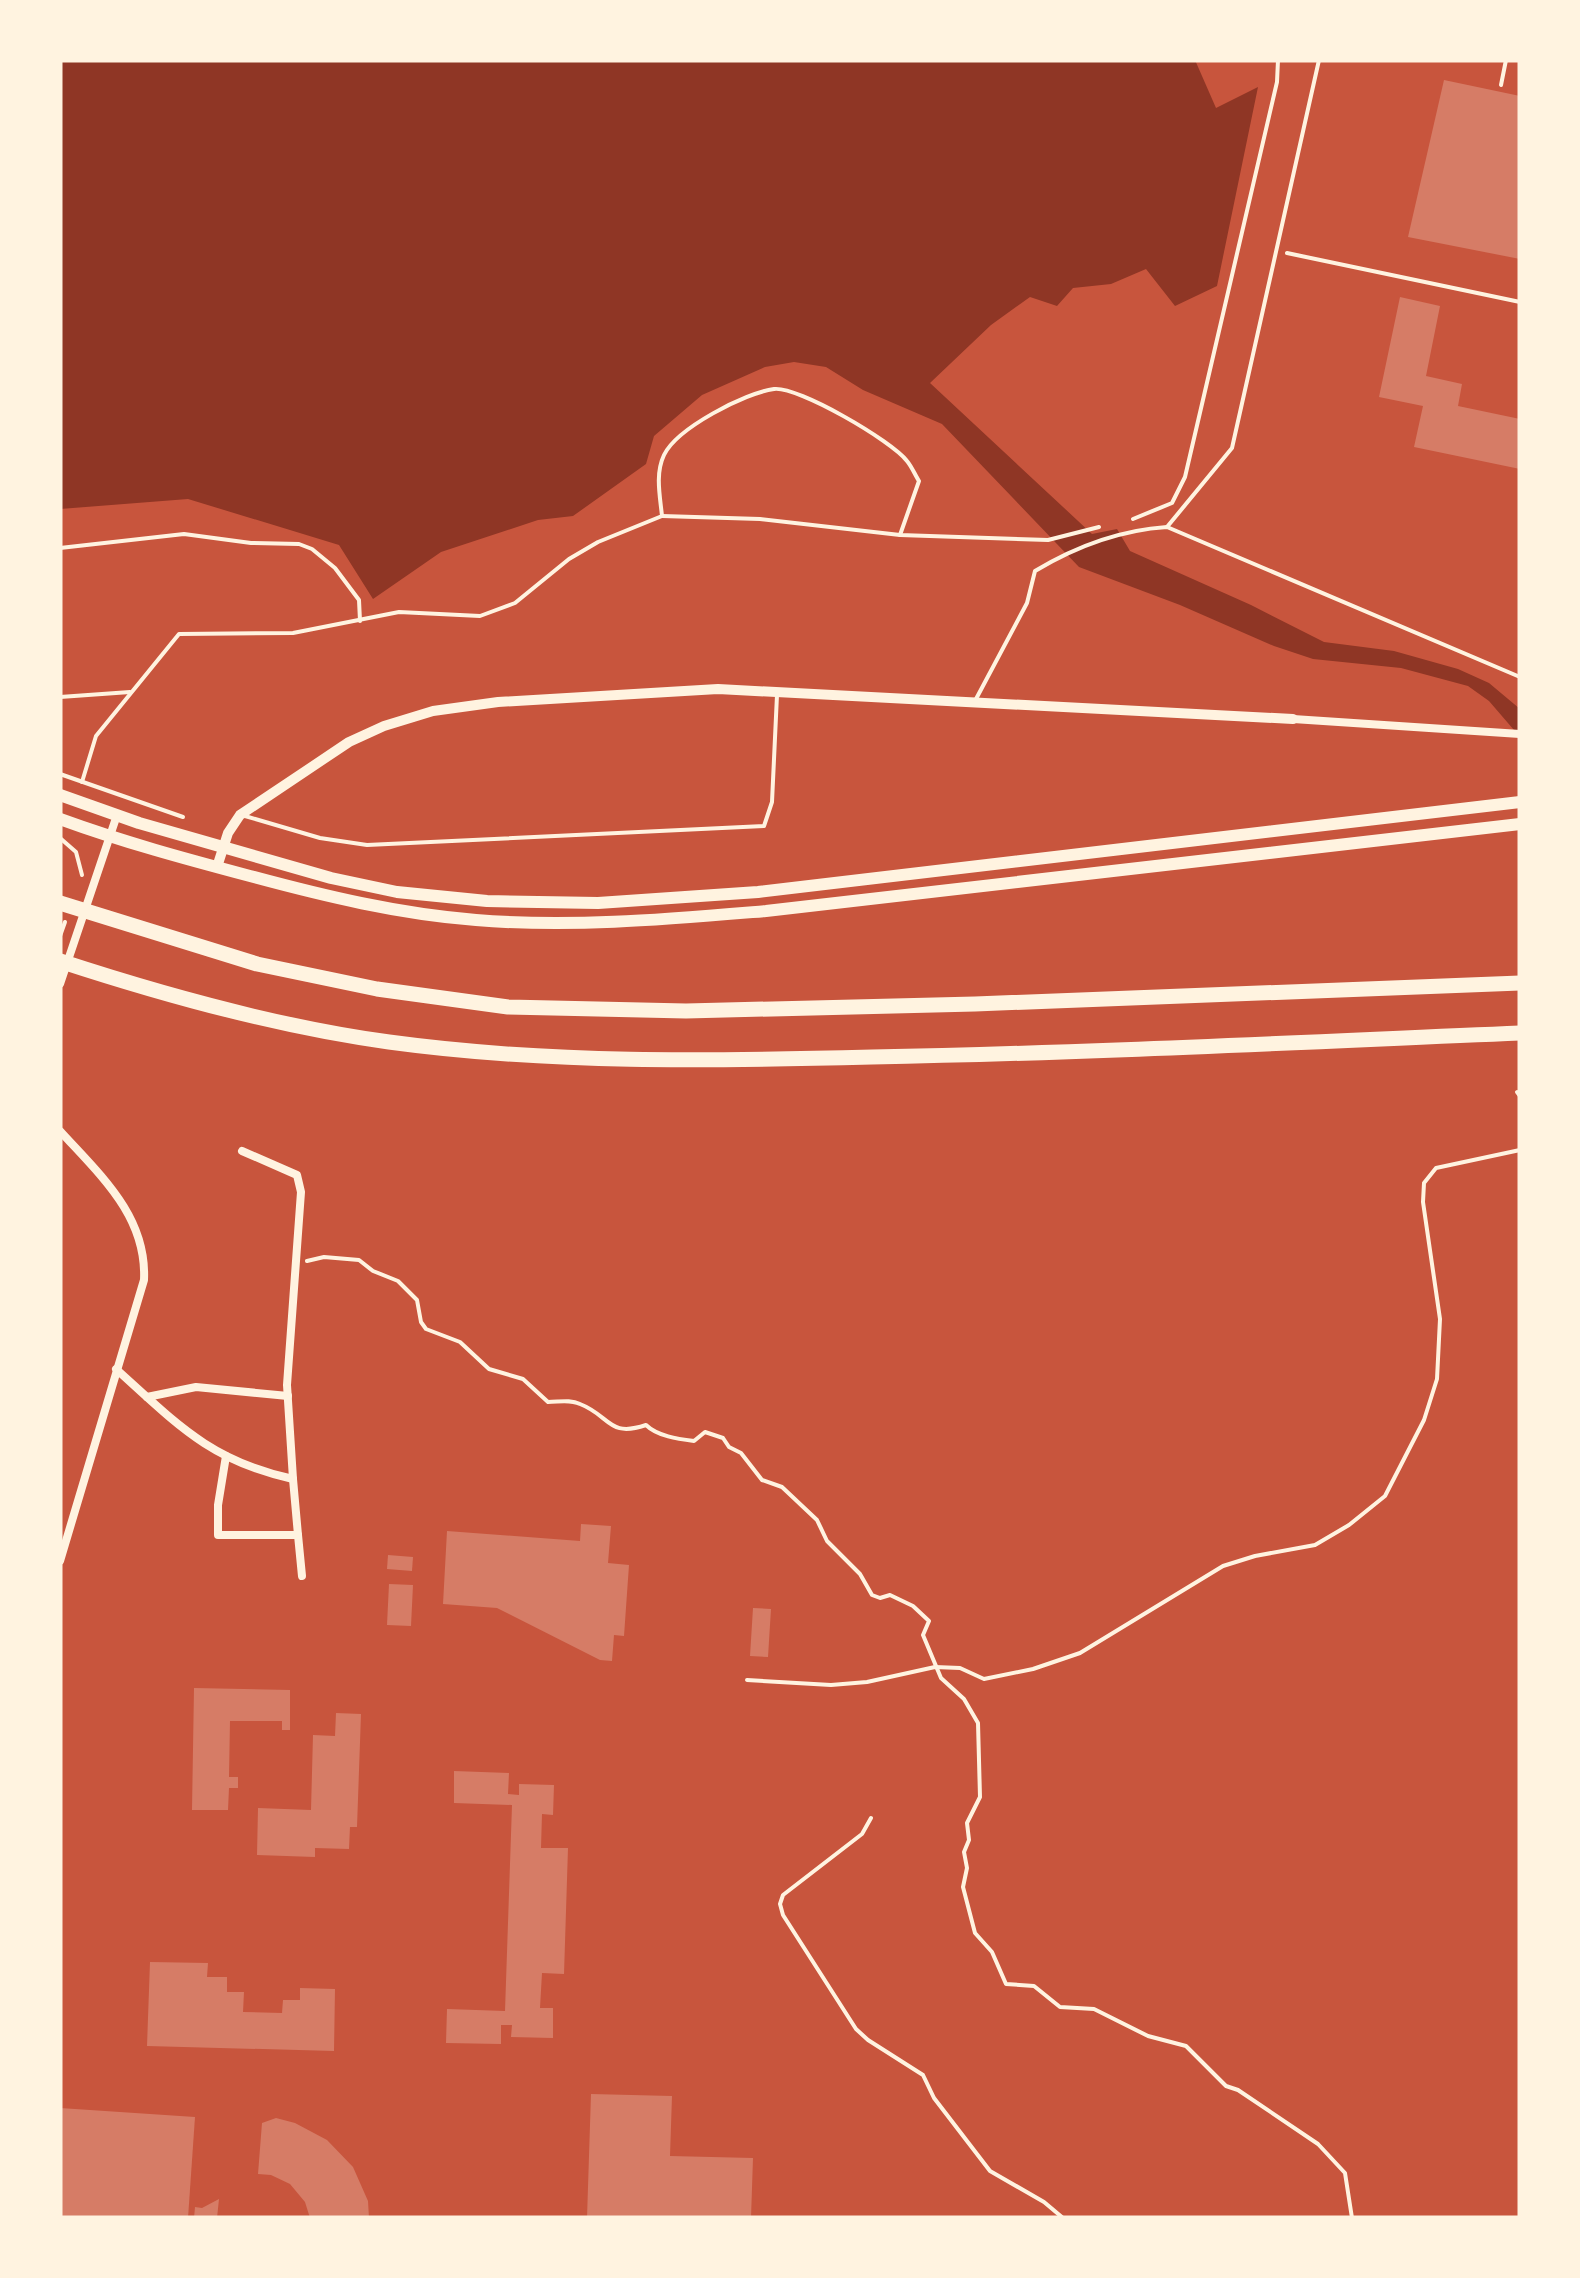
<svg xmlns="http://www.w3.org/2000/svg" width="1580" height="2278" font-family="'Libre Baskerville',serif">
<rect width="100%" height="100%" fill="#c8553d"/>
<polygon fill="#8f3625" points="60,60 1195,60 1216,108 1258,87 1217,286 1175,306 1146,269 1111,284 1073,288 1057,306 1030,297 991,325 930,383 1092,534 1117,529 1130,551 1251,605 1324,642 1394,651 1458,669 1489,683 1520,709 1520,737 1489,701 1468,686 1401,668 1313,659 1274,646 1180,605 1079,567 942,424 863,390 826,367 794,362 765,367 702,395 654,436 646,464 573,516 538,520 441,552 373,599 339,545 188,499 60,509"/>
<g fill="#d67c66">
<polygon points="1444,80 1520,96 1520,259 1408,237"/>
<polygon points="1400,297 1440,306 1426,376 1462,384 1458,406 1520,419 1520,469 1414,447 1423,406 1379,397"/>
<polygon points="581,1524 611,1526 608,1563 629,1565 624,1636 614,1635 612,1661 600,1660 497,1608 443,1604 447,1531 580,1541"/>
<polygon points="388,1555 413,1557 412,1571 387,1569"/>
<polygon points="389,1584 413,1585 411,1626 387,1625"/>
<polygon points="753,1608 771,1609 768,1657 750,1656"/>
<polygon points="194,1688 290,1690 290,1730 282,1730 282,1721 230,1721 229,1777 238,1777 238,1788 229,1788 228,1810 192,1810"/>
<polygon points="336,1713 361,1714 357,1827 350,1827 349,1849 315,1848 315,1857 257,1855 258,1808 311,1810 313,1735 335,1736"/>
<polygon points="454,1771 509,1773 508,1794 519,1795 519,1784 554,1785 553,1815 542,1814 541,1848 568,1848 564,1974 542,1973 540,2008 553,2008 553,2038 511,2037 512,2025 501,2025 501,2044 446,2043 447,2009 505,2011 512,1805 454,1803"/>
<polygon points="150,1962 208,1963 207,1977 227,1977 227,1992 244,1992 243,2012 282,2013 283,2000 300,2000 300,1988 335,1989 334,2051 147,2046"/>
<polygon points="591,2094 672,2096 670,2156 753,2158 751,2218 587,2218"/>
<polygon points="60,2108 195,2117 188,2218 60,2218"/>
<polygon points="276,2118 295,2123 327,2140 353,2167 368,2201 369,2218 310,2218 305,2202 290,2184 271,2175 258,2174 262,2123"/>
<polygon points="219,2199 217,2218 194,2218 195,2207 202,2208"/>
</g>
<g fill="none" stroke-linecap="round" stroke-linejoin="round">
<g stroke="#fff3e0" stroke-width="4">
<polyline points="1501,85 1506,60"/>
<polyline points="1287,253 1520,302"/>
<polyline points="662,516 760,519 900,535 1048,540 1099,527"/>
<polyline points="1133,519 1172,503 1185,477 1277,82 1278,60"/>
<polyline points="60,548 184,534 251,543 299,544 312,549 335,568 359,600 360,621"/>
<polyline points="60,697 130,692"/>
<polyline points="60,774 183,817"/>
<path d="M82,782L96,736L179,634L293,633L399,612L480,616L515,603L569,559L598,542L662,516C660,496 655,474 664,455C677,428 745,393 774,389C798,386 892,441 907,461C912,467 915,475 919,481L900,535"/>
<polyline points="60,838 76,852 82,875"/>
<polyline points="60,936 65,922"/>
<path d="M307,1261L324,1257L359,1260L373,1271L398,1281L417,1300L421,1322L426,1329L460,1342L489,1369L523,1379L548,1402C559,1402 570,1399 580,1404C611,1416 608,1438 646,1425C657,1436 678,1439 694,1441L705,1432L723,1438L729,1447L741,1453L762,1480L782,1487L817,1520L827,1541L860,1574L872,1595L880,1598L890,1595L913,1606L929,1621L923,1635L941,1678L964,1699L978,1723L980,1797L967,1823L969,1840L964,1852L967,1868L963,1887L975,1933L992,1952L1006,1984L1034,1986L1060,2007L1094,2009L1148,2036L1186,2046L1226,2086L1238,2090L1318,2144L1345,2173L1352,2218"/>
<polyline points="747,1680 831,1685 867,1682 935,1667 960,1668 984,1679 1033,1669 1080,1653 1223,1566 1255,1556 1315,1545 1349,1525 1385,1496 1424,1420 1437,1379 1440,1319 1423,1202 1424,1183 1436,1168 1520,1150"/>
<polyline points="871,1818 862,1834 783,1895 780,1904 783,1915 856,2029 868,2040 923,2075 934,2098 990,2171 1044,2202 1063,2218"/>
</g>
<g stroke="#fff3e0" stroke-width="4">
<polyline points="1167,527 1232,448 1319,60"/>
<path d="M976,699L1027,603L1035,571C1075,547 1121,530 1167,527L1520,677"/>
<polyline points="245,816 320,838 367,845 764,826 772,802 777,695"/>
<polyline points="1517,1092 1520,1096"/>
</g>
<g stroke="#fff3e0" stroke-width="8">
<polyline points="1293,719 1520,734"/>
<polyline points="60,984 117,815"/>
<path d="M60,1131C100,1175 147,1216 144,1280L60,1561"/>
<path d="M116,1369C176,1423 210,1461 293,1479L287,1385L301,1192L297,1175L242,1151"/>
<polyline points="147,1397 196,1387 288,1396"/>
<polyline points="226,1456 218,1505 218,1535 298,1535 293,1479"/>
<polyline points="298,1535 302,1576"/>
</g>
<polyline stroke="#fff3e0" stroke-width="10" points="217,867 228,833 240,815 349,742 384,726 433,711 498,702 718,689 1293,719"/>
<g stroke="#fff3e0" stroke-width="12">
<polyline points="60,795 139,823 331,878 397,892 487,901 598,903 758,892 1520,802"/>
<path d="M60,819C123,842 186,859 250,876C324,896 399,914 476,920C572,928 670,919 766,911L1520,824"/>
</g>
<g stroke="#fff3e0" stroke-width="15">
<polyline points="60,903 257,964 377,989 508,1007 686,1011 975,1004 1520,983"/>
<path d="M60,961C167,996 278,1027 389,1042C550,1064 710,1061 872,1057C1088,1053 1304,1042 1520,1033"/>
</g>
</g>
<rect width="1580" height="2278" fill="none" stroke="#fff3e0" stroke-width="125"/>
</svg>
